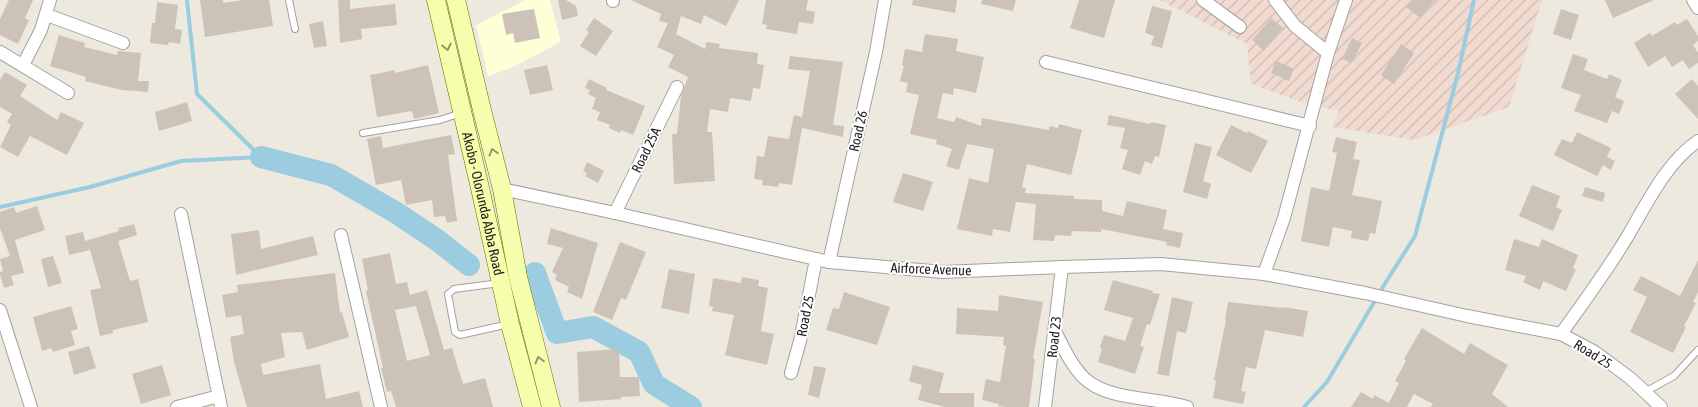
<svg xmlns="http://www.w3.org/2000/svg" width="1698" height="407" font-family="'Asap Condensed',sans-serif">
<defs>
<pattern id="military-furrows" width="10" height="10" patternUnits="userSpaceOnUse" patternTransform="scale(1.25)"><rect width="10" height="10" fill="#f1dbd0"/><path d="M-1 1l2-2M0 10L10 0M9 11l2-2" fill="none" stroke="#cebbb2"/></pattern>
</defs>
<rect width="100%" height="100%" fill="#ede9df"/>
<polygon fill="#fdffd6" points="525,0 550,0 561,42 511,68 488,76 476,25"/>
<polygon fill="url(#military-furrows)" points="1160,0 1542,0 1509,107 1414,140 1332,127 1339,111 1310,105 1251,84 1247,44"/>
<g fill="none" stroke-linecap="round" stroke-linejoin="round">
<g stroke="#9bccdf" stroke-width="4">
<polyline points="187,0 197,94 261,157"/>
<polyline points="0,207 90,187 181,161 261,157"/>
<polyline points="1379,293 1415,236 1458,73 1474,0"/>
<polyline points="1304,407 1327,382 1376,299"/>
</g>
<g stroke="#9bccdf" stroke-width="22">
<polyline points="261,157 331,175 395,212 437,240 469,265"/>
<polyline points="535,273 557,333 593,327 639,352 654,384 691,407"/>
</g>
</g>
<g fill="#cdc2b8" fill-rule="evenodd">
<polygon points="9,0 33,0 25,18 29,20 18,44 0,35 0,19"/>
<polygon points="200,0 223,0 223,3 243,0 269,0 273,26 205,37"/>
<polygon points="338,0 350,0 350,9 395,4 397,25 361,29 362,39 340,43"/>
<polygon points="558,0 566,0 576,6 578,16 562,20"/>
<polygon points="631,0 739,0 726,26 704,15 701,24 681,16 676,34 705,49 706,42 720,44 719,48 758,53 757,64 764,65 760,89 753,88 751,101 730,98 728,112 710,109 707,132 712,132 715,181 674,184 672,134 677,134 681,96 688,77 668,67 674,55 657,47 668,23 659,21 661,14"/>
<polygon points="766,0 808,0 806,10 815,12 813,24 799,22 797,34 766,29 767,25 762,24"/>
<polygon points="913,0 957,0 955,13 912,5"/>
<polygon points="982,0 1016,0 1013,11 981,4"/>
<polygon points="1079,0 1115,0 1104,38 1070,28"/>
<polygon points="1412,0 1435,0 1420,18 1406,7"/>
<polygon points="1605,0 1654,0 1613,18"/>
<polygon points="157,2 178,5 175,29 182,30 180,44 169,42 168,45 150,43 152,23 155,23"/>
<polygon points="1152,6 1172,11 1162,48 1151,45 1154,36 1145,33"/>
<polygon points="534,9 540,38 515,43 513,33 506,35 502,14"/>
<polygon points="1561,9 1579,15 1571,40 1553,34"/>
<polygon points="594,18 613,31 596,56 580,46 589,32 586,30"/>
<polygon points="1271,18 1283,28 1264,51 1252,40"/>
<polygon points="1687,19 1698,36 1698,41 1693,45 1698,53 1698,63 1689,69 1683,60 1672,67 1665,56 1648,67 1634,43 1650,33 1652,36 1675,22 1677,25"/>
<polygon points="323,21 327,46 314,48 309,24"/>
<polygon points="925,34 958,39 956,51 984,57 976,93 954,88 953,95 943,93 937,118 954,122 956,117 981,126 982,118 1049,130 1050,126 1058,128 1059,124 1082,130 1071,175 1027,164 1022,187 1026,188 1025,193 1074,196 1074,199 1102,200 1102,211 1123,216 1127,201 1167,210 1163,229 1183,233 1180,248 1166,245 1167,242 1101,229 1101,232 1072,231 1071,236 1055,235 1054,241 1033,240 1036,204 1016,202 1010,232 993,229 992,236 957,229 969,178 988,183 994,149 967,144 959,170 946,166 952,149 936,144 937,140 910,134 919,95 906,92 908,83 900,81 904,66 902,65 905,49 922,52"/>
<polygon points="59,35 85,43 84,47 117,55 118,51 141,53 138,81 149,81 148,92 122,90 85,81 86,77 50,66"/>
<polygon points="1352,38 1362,43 1352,63 1342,59"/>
<polygon points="1401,44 1414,53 1394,84 1381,75"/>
<polygon points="1573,54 1588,59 1584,70 1607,79 1609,74 1622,80 1615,97 1624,101 1619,114 1612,111 1607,123 1574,111 1581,95 1561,88"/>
<polygon points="790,56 843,62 833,125 844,126 843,137 802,128 792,185 779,183 778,187 762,185 763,180 754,179 757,156 764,157 768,136 789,139 794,115 802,117 810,71 788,69"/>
<polygon points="1276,61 1294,69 1289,81 1271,73"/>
<polygon points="428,65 439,113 414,119 412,111 377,117 370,75 395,70 395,73"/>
<polygon points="547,65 553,90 530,95 524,70"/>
<polygon points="5,72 27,85 20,96 57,120 61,112 84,123 67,155 30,136 18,157 0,147 11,125 7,122 12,114 0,107 0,80"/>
<polygon points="589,79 607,88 606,90 645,106 633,135 621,130 620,133 609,128 610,125 597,120 600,112 592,109 596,98 588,94 590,90 585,88"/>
<polygon points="1692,79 1698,86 1698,119 1675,94"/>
<polygon points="187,102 192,121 159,131 155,112"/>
<polygon points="1109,115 1150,124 1151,122 1166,125 1159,157 1155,156 1152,164 1145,161 1140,175 1122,169 1128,150 1120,148 1125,128 1107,125"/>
<polygon points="1231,125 1247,133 1248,131 1268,141 1251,173 1216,155"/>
<polygon points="1577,132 1611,148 1607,157 1615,161 1611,170 1603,165 1597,176 1554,155 1562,139 1572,143"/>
<polygon points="451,135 455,154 448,155 457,221 447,223 445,216 434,217 432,200 406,205 401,180 376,185 367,139 381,136 383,148"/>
<polygon points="1336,137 1357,142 1353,159 1360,160 1352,195 1382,201 1375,234 1370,233 1368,241 1351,238 1352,231 1333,227 1329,247 1301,241 1311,187 1329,191 1337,153 1332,152"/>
<polygon points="1195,143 1212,147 1203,181 1211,184 1207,199 1183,192"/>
<polygon points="587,162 604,171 598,183 585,176 587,173 583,171"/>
<polygon points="903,173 933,182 923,211 893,202"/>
<polygon points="1532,185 1560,196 1556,207 1562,210 1553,231 1519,216"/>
<polygon points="1585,187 1605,193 1603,202 1582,196"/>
<polygon points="37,206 45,230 15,240 24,273 11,276 14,285 4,288 0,275 0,272 3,271 0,259 10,256 0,228 0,212 14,207 16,213"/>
<polygon points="134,224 137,235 118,241 130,281 138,279 148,322 113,330 113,333 100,336 90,290 101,288 90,250 69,255 65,236 83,232 85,241 119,231 118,228"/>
<polygon points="551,228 598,243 582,299 567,292 569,287 555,280 557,275 552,272 563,248 547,244"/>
<polygon points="259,230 261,249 313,236 318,255 236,275 231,234"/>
<polygon points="1514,239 1539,247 1542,239 1578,255 1573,268 1576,269 1566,291 1543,281 1540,290 1523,282 1526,276 1505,270"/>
<polygon points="620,242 646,252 626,300 621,298 612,320 593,312"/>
<path d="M390,253L396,284L407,282L410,295L427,290L444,350L452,348L463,384L485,378L493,407H396L391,391L387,392L381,368H383L366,291L368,290L362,259ZM416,306L430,355L407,361L395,310Z"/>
<polygon points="53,256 62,283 48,287 41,259"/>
<polygon points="1698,260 1698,292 1693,302 1696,303 1684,326 1686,327 1673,353 1630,332 1647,297 1633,290 1641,276 1680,296"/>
<polygon points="669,269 695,274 689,314 661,308"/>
<polygon points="335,273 340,313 342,312 349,337 307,350 302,332 281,333 285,357 261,364 263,375 320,364 326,399 359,391 363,407 247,407 234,362 230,337 244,334 241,315 226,318 222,295 238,292 237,285"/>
<polygon points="742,277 759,280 758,286 768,288 761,331 774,334 767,365 725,355 734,315 712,311 713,307 709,306 713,278 741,283"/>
<polygon points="1113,280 1153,291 1152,293 1160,294 1150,325 1147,324 1140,346 1144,347 1135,374 1098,362 1102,349 1100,348 1104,335 1125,341 1133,318 1104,310"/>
<polygon points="844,292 890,307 877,345 826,330 833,308 839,309"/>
<polygon points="999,295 1043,302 1033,358 1035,359 1029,407 1005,407 998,406 999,404 982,400 986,379 1000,382 1006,346 1003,345 1004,337 956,334 957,308 998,311"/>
<polygon points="1172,297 1193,302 1186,333 1177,331 1169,376 1157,374"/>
<polygon points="1228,302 1284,308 1284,307 1308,311 1303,337 1265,330 1256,369 1246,367 1241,391 1246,392 1243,404 1213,398 1216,381 1214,380 1226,320 1225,320"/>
<polygon points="71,306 78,329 71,331 75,345 53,352 51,348 42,351 33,317"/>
<polygon points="1422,328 1464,354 1470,343 1508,365 1492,394 1508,407 1431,407 1433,404 1414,394 1407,407 1351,407 1361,392 1373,399 1374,395 1389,403 1399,383 1395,381 1406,361 1404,359"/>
<polygon points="89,346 96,368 74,375 68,352"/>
<polygon points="619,349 620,377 639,377 640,396 621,397 621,399 579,402 577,352"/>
<polygon points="162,365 171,395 141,404 132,374"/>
<polygon points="913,365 944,373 939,393 974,393 974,407 945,407 918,400 922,385 909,381"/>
<polygon points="814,366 826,368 819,398 808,395"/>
</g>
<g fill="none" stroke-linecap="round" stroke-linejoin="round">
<g stroke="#a2a2a2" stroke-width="8">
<g id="lane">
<polyline points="289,0 295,29"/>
<polyline points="363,133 440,120 461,113"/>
<polyline points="500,283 454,289 448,294 455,332 460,335 509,324"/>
<polyline points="1645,392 1674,376 1698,350"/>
</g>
</g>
<g stroke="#a2a2a2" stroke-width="14">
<g id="street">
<polyline points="1203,0 1240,27"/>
<polyline points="1275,0 1295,26 1328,53"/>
<polyline points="1693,0 1698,8"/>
<polyline points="613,1 613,0"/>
<polyline points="47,15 123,43"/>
<polyline points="0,52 68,93"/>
<polyline points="1046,62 1310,126"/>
<polyline points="23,65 41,30 50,0"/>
<polyline points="502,189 615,213 829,262 943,272 1062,267 1161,264 1264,274 1365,293 1467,316 1561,334 1595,352 1630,378 1661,407"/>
<polyline points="615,213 677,87"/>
<polyline points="181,214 221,407"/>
<polyline points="341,235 381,407"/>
<polyline points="829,262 876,52 885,0"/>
<polyline points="1264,274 1284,218 1328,53 1346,0"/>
<polyline points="0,310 31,407"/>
<path d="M1055,331C1063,347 1071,365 1084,378C1108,401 1156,397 1187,407"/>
<path d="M1561,334C1583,303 1606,272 1626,239C1645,207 1666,162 1698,141"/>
<polyline points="791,373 800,341 816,259"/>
<polyline points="177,407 219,396"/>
<polyline points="1045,407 1062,267"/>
</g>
</g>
<g stroke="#607300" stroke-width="19">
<g id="secondary">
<path id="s1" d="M436,0L480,188L510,324L532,407"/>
<polyline points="456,0 481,106 502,189 518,277 551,407"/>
</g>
</g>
<use href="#lane" stroke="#fff" stroke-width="6"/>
<use href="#street" stroke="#fff" stroke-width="12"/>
<use href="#secondary" stroke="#f5feac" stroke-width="18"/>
</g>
<defs><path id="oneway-chevron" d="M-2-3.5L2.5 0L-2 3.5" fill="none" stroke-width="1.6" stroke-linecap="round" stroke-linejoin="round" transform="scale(1.25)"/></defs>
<g stroke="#93986b">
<use href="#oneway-chevron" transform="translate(447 47) rotate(77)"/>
<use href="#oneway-chevron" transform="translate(493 152) rotate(-105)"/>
<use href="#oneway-chevron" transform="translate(539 360) rotate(-105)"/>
</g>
<g text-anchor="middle" stroke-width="4" stroke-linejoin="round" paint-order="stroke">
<g font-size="14" fill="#1b1b1b" stroke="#fff">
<text transform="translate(858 131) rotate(-77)" y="5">Road 26</text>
<text transform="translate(646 150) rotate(-64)" y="5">Road 25A</text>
<text dy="5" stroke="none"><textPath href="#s1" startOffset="209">Akobo - Olorunda Abba Road</textPath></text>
<text transform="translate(931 269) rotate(2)" y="5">Airforce Avenue</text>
<text transform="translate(805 316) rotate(-79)" y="5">Road 25</text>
<text transform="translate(1054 337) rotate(-84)" y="5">Road 23</text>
<text transform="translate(1593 354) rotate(32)" y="5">Road 25</text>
</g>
</g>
</svg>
